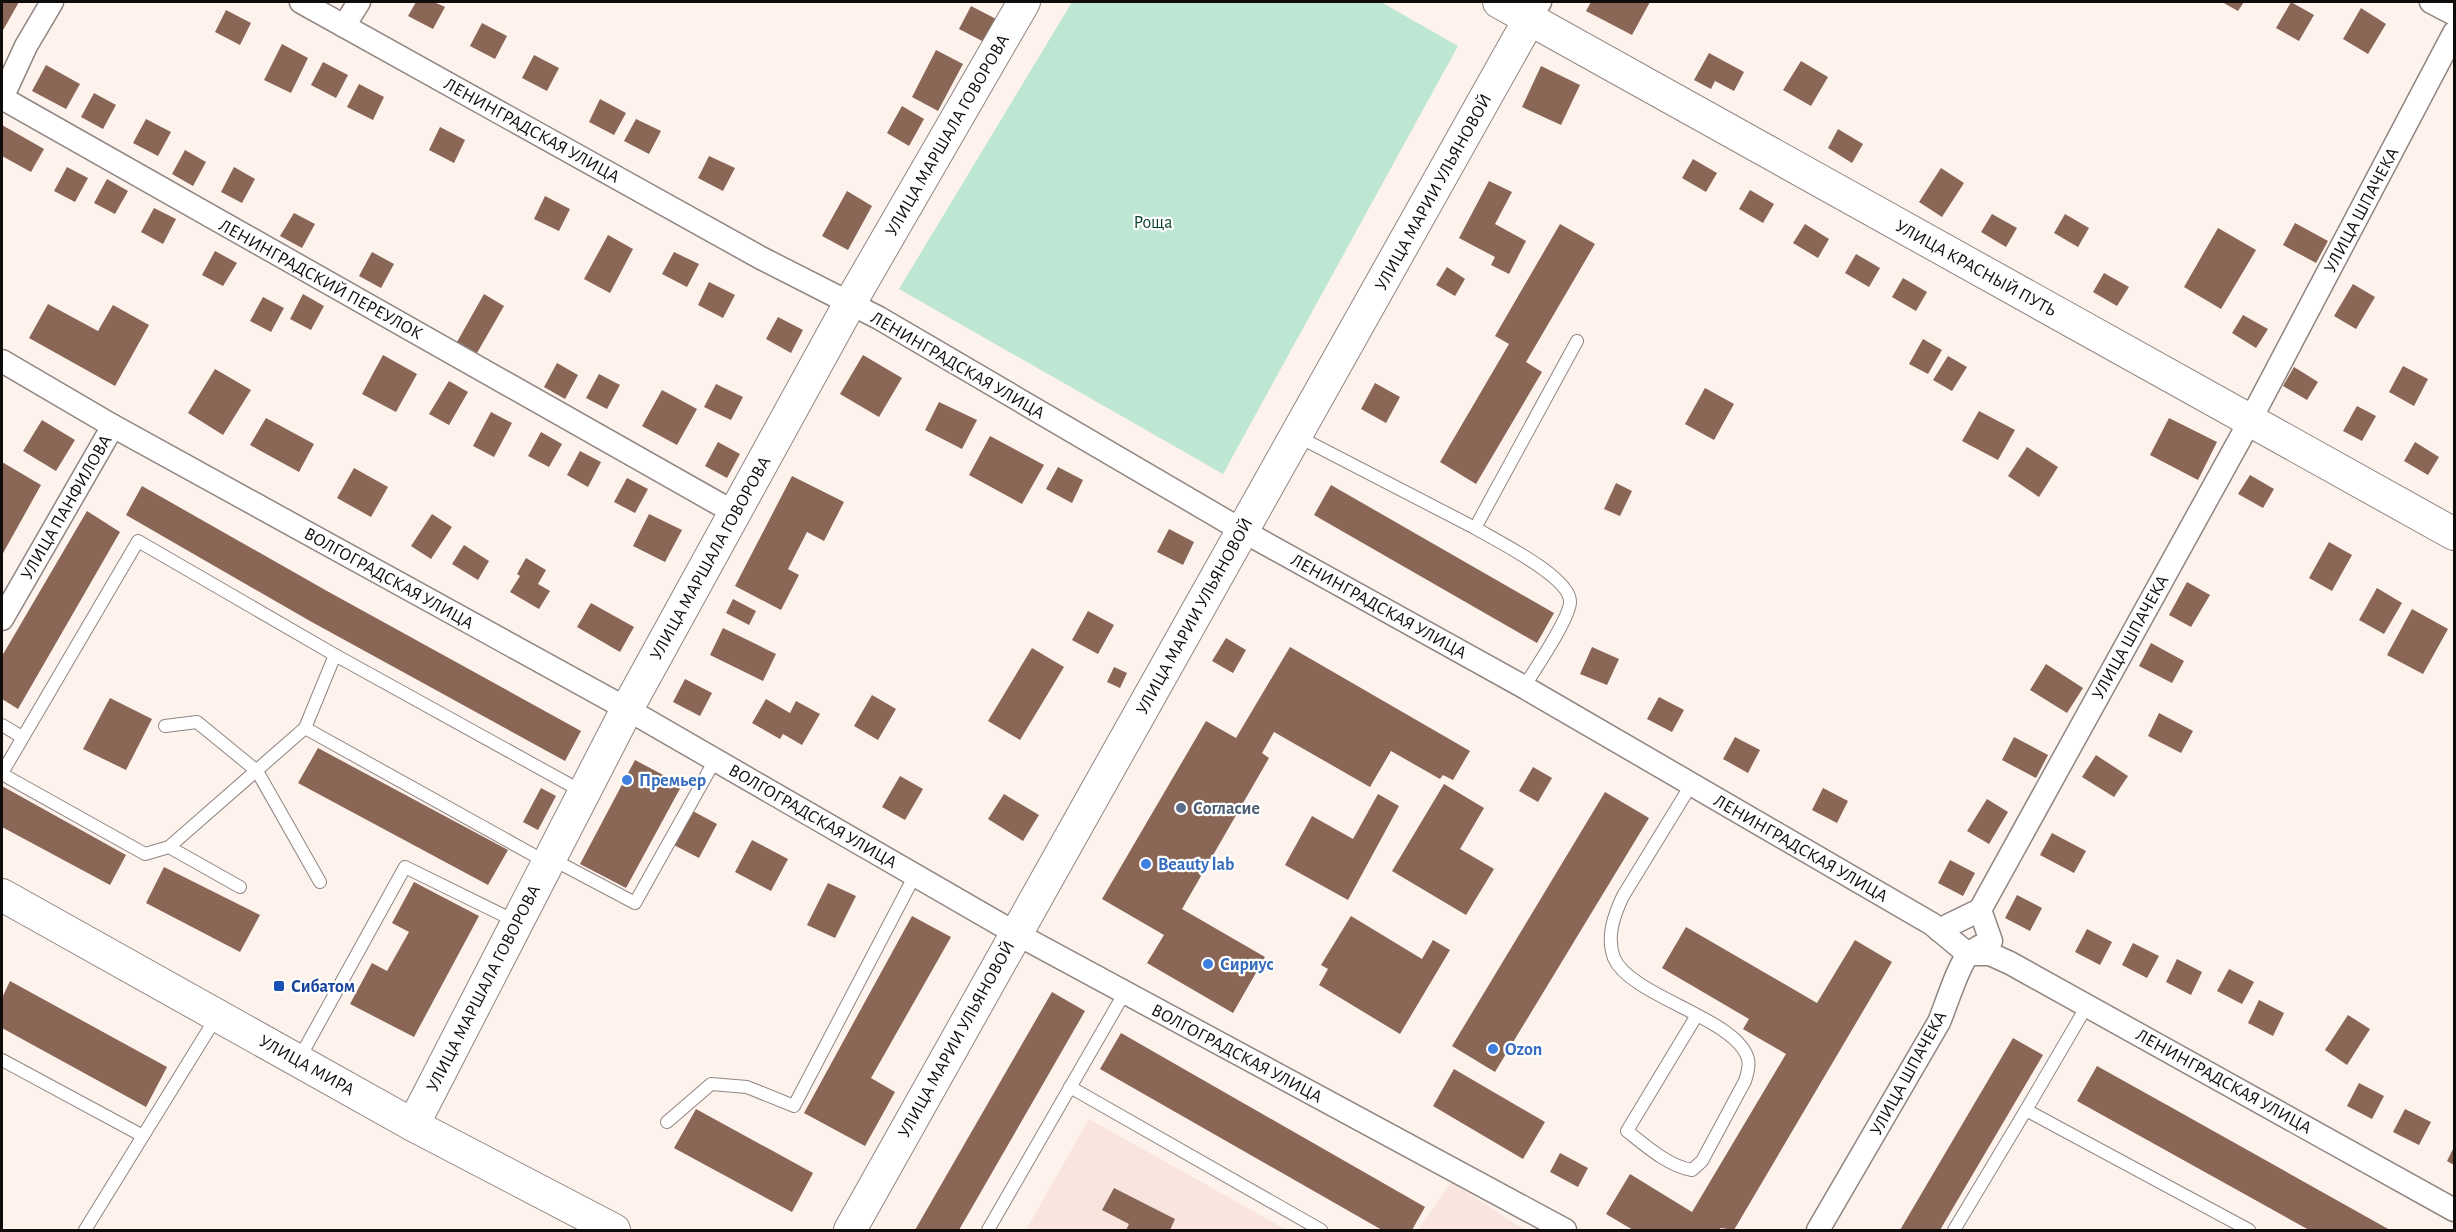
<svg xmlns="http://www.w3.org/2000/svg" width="2456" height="1232" font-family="'Alegreya Sans',sans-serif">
<rect width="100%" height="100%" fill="#fef2ed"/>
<g fill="#f9e5dd">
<polygon points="1089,1119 1287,1230 1026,1230"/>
<polygon points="1451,1182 1525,1230 1418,1230"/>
</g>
<polygon fill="#bee7d3" points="1072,2 1381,2 1458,46 1223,474 899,289"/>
<g fill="#8a6657">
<polygon points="2,2 19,2 2,32"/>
<polygon points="416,2 434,2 445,7 433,29 408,16"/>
<polygon points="1591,2 1650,2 1632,35 1586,11"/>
<polygon points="2222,2 2244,2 2238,11"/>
<polygon points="2291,2 2314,15 2299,41 2276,28"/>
<polygon points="971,6 998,20 986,43 959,29"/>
<polygon points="2361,8 2386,24 2368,54 2343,39"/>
<polygon points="226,10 251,23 240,45 215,32"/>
<polygon points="482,23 507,36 495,59 470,46"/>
<polygon points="282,44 308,58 291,93 264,80"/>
<polygon points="936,50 963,64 938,111 912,97"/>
<polygon points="1709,53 1744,72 1734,91 1715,81 1711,89 1694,80"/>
<polygon points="534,55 559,68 547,91 522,78"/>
<polygon points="1801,61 1828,77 1811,106 1783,90"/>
<polygon points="323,62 348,75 336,98 311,85"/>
<polygon points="46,65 80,84 66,109 32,91"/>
<polygon points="1541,66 1580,85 1561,125 1522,107"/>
<polygon points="359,84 384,97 373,120 347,107"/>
<polygon points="94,93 116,105 103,129 81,117"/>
<polygon points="600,99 626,113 614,135 589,122"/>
<polygon points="902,106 924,119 909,146 887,133"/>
<polygon points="146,119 171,132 158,156 133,143"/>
<polygon points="636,119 661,131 649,154 624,141"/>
<polygon points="2,125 44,149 31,172 2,156"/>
<polygon points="440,127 465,140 454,163 429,150"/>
<polygon points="1838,129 1863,144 1852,163 1828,148"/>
<polygon points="185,150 206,162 193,186 172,174"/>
<polygon points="709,156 735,168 723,191 698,178"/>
<polygon points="1693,159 1717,173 1706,192 1682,178"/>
<polygon points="67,167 88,178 75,202 54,191"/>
<polygon points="234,167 255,179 242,203 221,192"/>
<polygon points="1941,168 1964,183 1942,217 1919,202"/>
<polygon points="107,179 128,191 115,214 94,203"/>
<polygon points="1489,181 1512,192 1495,224 1526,241 1509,274 1491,265 1495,257 1459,238"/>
<polygon points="1750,190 1774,204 1763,223 1739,209"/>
<polygon points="847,191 872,206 848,250 822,236"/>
<polygon points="545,196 570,209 559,231 534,219"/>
<polygon points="154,208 176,219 163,244 141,232"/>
<polygon points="294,213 315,224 302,248 280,236"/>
<polygon points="1992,214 2017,228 2006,247 1981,232"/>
<polygon points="2065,214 2089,228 2078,247 2054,233"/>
<polygon points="2295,223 2328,241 2316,263 2283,245"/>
<polygon points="1560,224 1595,244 1526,362 1542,372 1476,484 1440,462 1509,344 1495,336"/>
<polygon points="1805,224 1829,239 1818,258 1793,243"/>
<polygon points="2218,228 2256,250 2221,309 2184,287"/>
<polygon points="608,235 633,249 610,293 584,279"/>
<polygon points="215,251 237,263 223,286 202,275"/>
<polygon points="372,252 394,264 381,288 359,276"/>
<polygon points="674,252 699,264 687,287 662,274"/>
<polygon points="1856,254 1880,268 1869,287 1845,273"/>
<polygon points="1447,267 1465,279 1455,296 1436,285"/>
<polygon points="2104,273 2129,287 2117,306 2093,292"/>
<polygon points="1903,278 1927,292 1916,311 1892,297"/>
<polygon points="709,282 735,295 723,318 698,305"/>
<polygon points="2353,284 2375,297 2356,329 2334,316"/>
<polygon points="303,294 324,306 311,330 290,319"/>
<polygon points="484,294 504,306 477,353 457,342"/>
<polygon points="263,297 284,308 271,332 250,321"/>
<polygon points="48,304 98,331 113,305 149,325 115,386 29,338"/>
<polygon points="2243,315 2268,329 2256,348 2232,333"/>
<polygon points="778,317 803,330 791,353 766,339"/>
<polygon points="1923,339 1942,350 1928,374 1909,364"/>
<polygon points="383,355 417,374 396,412 362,394"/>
<polygon points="863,355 902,378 879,417 840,394"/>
<polygon points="1948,356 1967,367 1952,391 1933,380"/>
<polygon points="557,363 578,375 565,399 544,387"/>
<polygon points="2403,366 2428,379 2414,406 2389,392"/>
<polygon points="2294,367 2318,382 2307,400 2283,386"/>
<polygon points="215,369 251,390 223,435 188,413"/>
<polygon points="599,374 620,385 607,409 586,398"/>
<polygon points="449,381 468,392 449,425 429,414"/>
<polygon points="1375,383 1400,397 1386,423 1361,409"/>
<polygon points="716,384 743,397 731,420 704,407"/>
<polygon points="1705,388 1734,404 1714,440 1685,424"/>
<polygon points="662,390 697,409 677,445 642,426"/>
<polygon points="939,402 977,420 962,449 925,430"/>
<polygon points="2357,406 2376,416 2362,441 2343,431"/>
<polygon points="1979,411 2015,430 1998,460 1962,441"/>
<polygon points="491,412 512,423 494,457 473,446"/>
<polygon points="266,418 314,444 299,472 250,445"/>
<polygon points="2169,418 2217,442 2198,480 2150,455"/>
<polygon points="42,420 75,440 56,471 23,451"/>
<polygon points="541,432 562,444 549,467 528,456"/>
<polygon points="990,436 1044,465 1022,504 969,475"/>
<polygon points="718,442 740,454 727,478 705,466"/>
<polygon points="2415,442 2439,457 2428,475 2404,461"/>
<polygon points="2027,447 2058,467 2039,497 2008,476"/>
<polygon points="580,451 601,462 588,487 567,475"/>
<polygon points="2,462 41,485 2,555"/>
<polygon points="1058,467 1083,480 1072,503 1046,489"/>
<polygon points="354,468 388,487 371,517 337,498"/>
<polygon points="2250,475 2274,489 2263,508 2238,494"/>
<polygon points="792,476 844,502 824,541 807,532 788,569 799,575 781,610 735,586"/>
<polygon points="627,478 648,489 635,513 614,502"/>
<polygon points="1616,483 1632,491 1620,516 1604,509"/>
<polygon points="1331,485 1554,613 1537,643 1314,515"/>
<polygon points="142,486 327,591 581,731 565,761 310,621 126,515"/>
<polygon points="87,511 120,532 18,709 2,699 2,656"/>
<polygon points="432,514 452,527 431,559 411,546"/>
<polygon points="649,514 682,530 665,562 633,546"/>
<polygon points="1169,529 1194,542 1183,565 1157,552"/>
<polygon points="2329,542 2352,555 2332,591 2309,578"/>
<polygon points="464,545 489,561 478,580 452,564"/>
<polygon points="526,558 546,570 538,584 550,591 539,609 510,592 520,576 517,574"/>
<polygon points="2187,582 2210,595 2191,627 2169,615"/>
<polygon points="2377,588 2402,603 2384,634 2359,620"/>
<polygon points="733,599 756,611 749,625 726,613"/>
<polygon points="591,603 634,627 620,652 577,627"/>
<polygon points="2412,609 2448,629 2423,674 2387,655"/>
<polygon points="1088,611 1114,625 1098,654 1072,640"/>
<polygon points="723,628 776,654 763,681 710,655"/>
<polygon points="1226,638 1246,650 1233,673 1212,661"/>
<polygon points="2151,643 2184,661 2172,683 2139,666"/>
<polygon points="1290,647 1470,751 1453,780 1443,775 1440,779 1391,751 1370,787 1274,732 1262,753 1269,758 1182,909 1265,957 1233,1013 1147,963 1164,935 1102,899 1206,721 1236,738"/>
<polygon points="1592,647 1619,659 1607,685 1580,674"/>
<polygon points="1032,648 1064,667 1020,740 988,721"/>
<polygon points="2046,664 2083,688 2067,713 2030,690"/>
<polygon points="1114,667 1127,673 1120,688 1107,682"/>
<polygon points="685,679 712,693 700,716 673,702"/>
<polygon points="872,695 896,709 878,740 854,726"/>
<polygon points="1659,697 1684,710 1672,732 1647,719"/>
<polygon points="110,698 152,719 126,770 83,749"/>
<polygon points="766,699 790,713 796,701 820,714 802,745 783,734 780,739 752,723"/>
<polygon points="2159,713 2193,731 2181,753 2148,736"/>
<polygon points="1735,737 1760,750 1748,773 1723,759"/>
<polygon points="2014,737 2048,755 2036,778 2002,760"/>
<polygon points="318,748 508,850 488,885 298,783"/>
<polygon points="2096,755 2128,776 2114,797 2082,777"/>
<polygon points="635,760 682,785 626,888 580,864"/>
<polygon points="1533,767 1552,778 1538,802 1519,791"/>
<polygon points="900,776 923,789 905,820 882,807"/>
<polygon points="1444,784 1484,808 1460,849 1494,869 1466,915 1392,871"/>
<polygon points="2,786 126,855 110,885 2,827"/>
<polygon points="541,788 556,796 538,830 523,822"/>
<polygon points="1823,788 1848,801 1837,823 1812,810"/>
<polygon points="1605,792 1649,818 1495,1072 1452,1046"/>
<polygon points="1004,794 1039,815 1023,841 988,819"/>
<polygon points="1378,794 1399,806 1348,900 1285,865 1312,816 1353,839"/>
<polygon points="1987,799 2008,812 1989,844 1967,831"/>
<polygon points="689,809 717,824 699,858 670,843"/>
<polygon points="2052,833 2086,851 2074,873 2040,855"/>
<polygon points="752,840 788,859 771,891 735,872"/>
<polygon points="1950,860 1975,873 1963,896 1938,883"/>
<polygon points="164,867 260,915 240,952 146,903"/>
<polygon points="414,882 479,916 414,1037 350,1004 372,963 387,971 409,932 392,923"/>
<polygon points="828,883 856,896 835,938 807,925"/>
<polygon points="2017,895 2042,908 2030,931 2005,918"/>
<polygon points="912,916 951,937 871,1078 895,1092 865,1146 804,1113"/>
<polygon points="1351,916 1422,959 1433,940 1450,950 1400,1034 1319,985 1328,969 1321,965"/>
<polygon points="1686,927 1817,1003 1855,940 1892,962 1734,1230 1721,1228 1719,1230 1633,1230 1606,1214 1630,1174 1692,1212 1786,1054 1743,1029 1749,1019 1662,968"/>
<polygon points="2087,929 2112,942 2100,965 2075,952"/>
<polygon points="2133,943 2159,956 2147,978 2122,965"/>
<polygon points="2177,959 2202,972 2191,995 2166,982"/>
<polygon points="2229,969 2254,982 2242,1004 2217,991"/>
<polygon points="10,981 167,1067 146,1107 2,1028 2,998"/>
<polygon points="1052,992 1085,1011 959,1230 915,1230"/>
<polygon points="2259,1000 2284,1013 2273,1036 2248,1023"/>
<polygon points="2348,1015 2370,1029 2347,1065 2325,1050"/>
<polygon points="1121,1033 1425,1207 1412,1230 1382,1230 1100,1069"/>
<polygon points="2013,1038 2043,1055 1940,1230 1900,1230"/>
<polygon points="2097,1066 2167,1105 2390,1230 2309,1230 2077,1101"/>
<polygon points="1454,1069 1545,1122 1523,1159 1433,1106"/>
<polygon points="2359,1083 2384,1096 2372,1119 2347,1106"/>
<polygon points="696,1109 813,1173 792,1212 674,1148"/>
<polygon points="2405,1109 2431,1122 2419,1145 2393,1132"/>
<polygon points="2454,1147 2454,1165 2447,1161"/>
<polygon points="1560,1153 1588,1168 1578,1187 1550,1172"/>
<polygon points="1114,1188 1175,1219 1170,1230 1126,1230 1129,1224 1102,1210"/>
</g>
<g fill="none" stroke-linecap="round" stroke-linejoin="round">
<g stroke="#908580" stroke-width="14">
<g id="lane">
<polyline points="1297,436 1475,528"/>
<path d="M1524,687C1534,671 1570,618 1570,602C1571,577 1495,540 1475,528L1577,341"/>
<polyline points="2,725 22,737"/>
<polyline points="165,726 197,722 257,771 320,882"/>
<polyline points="305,728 546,862"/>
<polyline points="2,773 138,541 335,655 583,792"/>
<polyline points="2,774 145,854 169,847 240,887"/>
<path d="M1691,785L1623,896C1614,915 1606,937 1614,958C1631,997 1737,1018 1748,1059C1750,1067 1747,1074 1745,1081L1702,1161L1692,1170C1668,1166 1646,1146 1627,1131L1697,1015"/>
<polyline points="169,847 305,728 335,655"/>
<polyline points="550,858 635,903 715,760"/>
<polyline points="2088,1004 2026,1110 2249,1230"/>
<polyline points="299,1059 405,867 517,922"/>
<polyline points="2,1060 143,1136"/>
<polyline points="1070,1087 1321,1230"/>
<polyline points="667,1122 711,1084 747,1087 794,1106 915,875"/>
<polyline points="85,1230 217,1016"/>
<polyline points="988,1230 1125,992"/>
<polyline points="1954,1230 2026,1110"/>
</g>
</g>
<g stroke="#908580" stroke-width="25">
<g id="street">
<polyline points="52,2 26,46 2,98 735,513"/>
<polyline points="301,2 761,258 879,318 1243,531 1524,687 1932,924 1968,954 1990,954 2010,963 2454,1210"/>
<polyline points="2431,2 2454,14"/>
<polyline points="1529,20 1540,2"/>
<polyline points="344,26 359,2"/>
<polyline points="2,361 113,426 627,709 1015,933 1565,1230"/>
<polyline points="2,619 113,426"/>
<polyline points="1939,930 1980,910"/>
<path d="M1818,1230L1939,1022C1946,1006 1959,962 1970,953C1976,948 1984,944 1991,941L1980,910L2245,430L2454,33"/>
</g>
</g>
<g stroke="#908580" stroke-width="34">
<g id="secondary">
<polyline points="1499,2 2454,534"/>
<polyline points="2,895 413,1125 614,1230"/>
<polyline points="413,1125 627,709 850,303 1024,2"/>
<polyline points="850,1230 1529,20"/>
</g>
</g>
<use href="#lane" stroke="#fff" stroke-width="12"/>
<use href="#street" stroke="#fff" stroke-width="22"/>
<use href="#secondary" stroke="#fff" stroke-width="32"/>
</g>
<g fill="#3f7fe0" stroke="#fff" stroke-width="2">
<circle cx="627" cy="780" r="6"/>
<circle cx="1146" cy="864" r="6"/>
<circle cx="1208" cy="964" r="6"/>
<circle cx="1493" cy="1049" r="6"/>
</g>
<circle fill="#5c6f8a" stroke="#fff" stroke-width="2" cx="1181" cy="808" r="6"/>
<rect fill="#1a4fb4" stroke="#fff" stroke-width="2" x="273" y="980" width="12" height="12" rx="3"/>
<g text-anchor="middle" stroke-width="4.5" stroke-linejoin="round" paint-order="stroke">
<g font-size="18" fill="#100c0a" stroke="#fff">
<text transform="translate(532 130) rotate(29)" y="6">ЛЕНИНГРАДСКАЯ УЛИЦА</text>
<text transform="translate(947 135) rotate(-60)" y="6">УЛИЦА МАРШАЛА ГОВОРОВА</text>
<text transform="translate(1433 192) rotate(-61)" y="6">УЛИЦА МАРИИ УЛЬЯНОВОЙ</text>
<text transform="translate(2361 210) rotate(-62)" y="6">УЛИЦА ШПАЧЕКА</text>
<text transform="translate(1976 268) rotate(29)" y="6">УЛИЦА КРАСНЫЙ ПУТЬ</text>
<text transform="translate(321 279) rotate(29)" y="6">ЛЕНИНГРАДСКИЙ ПЕРЕУЛОК</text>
<text transform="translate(958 365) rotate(30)" y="6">ЛЕНИНГРАДСКАЯ УЛИЦА</text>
<text transform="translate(66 507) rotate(-60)" y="6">УЛИЦА ПАНФИЛОВА</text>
<text transform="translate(710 558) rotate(-61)" y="6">УЛИЦА МАРШАЛА ГОВОРОВА</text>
<text transform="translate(389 578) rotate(29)" y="6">ВОЛГОГРАДСКАЯ УЛИЦА</text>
<text transform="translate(1379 606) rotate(29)" y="6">ЛЕНИНГРАДСКАЯ УЛИЦА</text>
<text transform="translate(1194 616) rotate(-61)" y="6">УЛИЦА МАРИИ УЛЬЯНОВОЙ</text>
<text transform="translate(2130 637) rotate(-61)" y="6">УЛИЦА ШПАЧЕКА</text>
<text transform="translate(813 816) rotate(30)" y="6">ВОЛГОГРАДСКАЯ УЛИЦА</text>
<text transform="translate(1801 848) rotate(30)" y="6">ЛЕНИНГРАДСКАЯ УЛИЦА</text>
<text transform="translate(483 988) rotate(-63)" y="6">УЛИЦА МАРШАЛА ГОВОРОВА</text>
<text transform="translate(956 1039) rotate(-61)" y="6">УЛИЦА МАРИИ УЛЬЯНОВОЙ</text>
<text transform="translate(1237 1053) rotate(28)" y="6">ВОЛГОГРАДСКАЯ УЛИЦА</text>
<text transform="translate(307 1065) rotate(29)" y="6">УЛИЦА МИРА</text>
<text transform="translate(1908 1073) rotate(-61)" y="6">УЛИЦА ШПАЧЕКА</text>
<text transform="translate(2224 1081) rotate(29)" y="6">ЛЕНИНГРАДСКАЯ УЛИЦА</text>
</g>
<g font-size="18" fill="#0c432f" stroke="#fff">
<text x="1153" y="228">Роща</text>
</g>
<g font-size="18" font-weight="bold" fill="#366cbe" stroke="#fff" text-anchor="start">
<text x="639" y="786">Премьер</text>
<text x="1158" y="870">Beauty lab</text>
<text x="1220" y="970">Сириус</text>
<text x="1505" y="1055">Ozon</text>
</g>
<g font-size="18" font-weight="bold" fill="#4e5e75" stroke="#fff" text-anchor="start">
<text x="1193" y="814">Согласие</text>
</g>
<g font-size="18" font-weight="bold" fill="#164399" stroke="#fff" text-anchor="start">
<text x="291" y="992">Сибатом</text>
</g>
</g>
<rect width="2456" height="1232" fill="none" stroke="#100c0a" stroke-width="6"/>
</svg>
